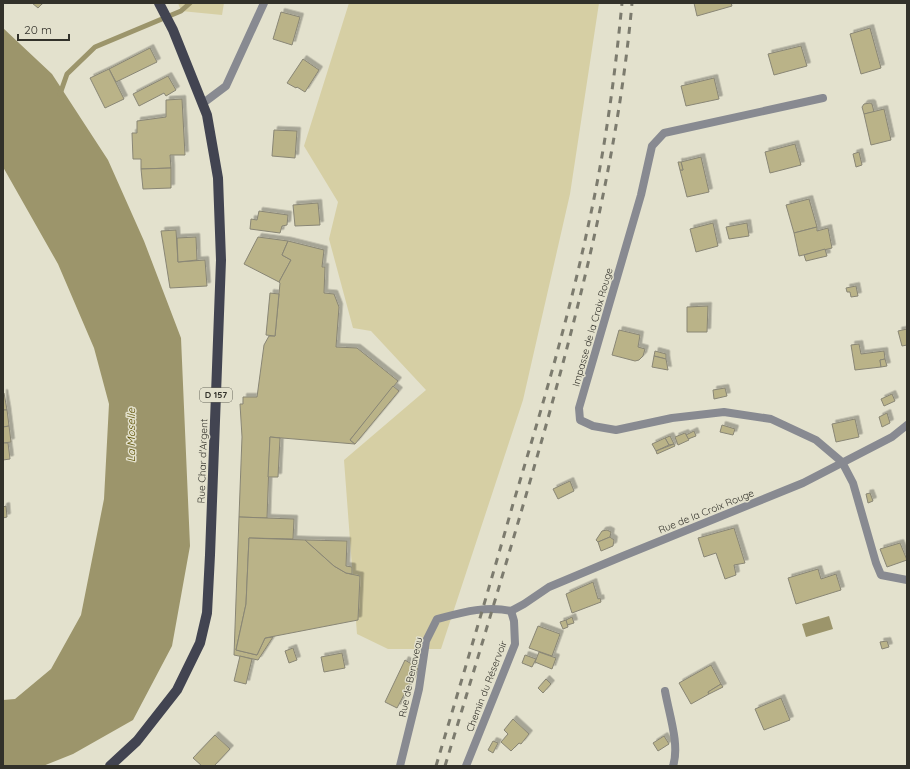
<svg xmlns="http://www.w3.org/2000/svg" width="910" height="769" font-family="Quicksand,sans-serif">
<defs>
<filter id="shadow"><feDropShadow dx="3.5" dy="-3.5" stdDeviation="0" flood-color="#0004"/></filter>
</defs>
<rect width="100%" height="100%" fill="#e3e1cd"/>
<g fill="#d6cfa4">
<polygon points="178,3 224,3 222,15 181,11"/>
<polygon points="349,3 599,3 570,194 523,400 441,649 388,649 357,634 344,460 426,390 371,331 353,328 329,239 338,202 304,146"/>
</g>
<g fill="#9c956b">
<polygon points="3,28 52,74 108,160 144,241 181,338 190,546 172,646 133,720 73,754 43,766 3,766 3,700 15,699 51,669 81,615 104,499 109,404 94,348 58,264 3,167"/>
<polygon points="829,616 833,629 806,637 802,624"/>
</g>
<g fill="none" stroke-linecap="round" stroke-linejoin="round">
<polyline stroke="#9c956b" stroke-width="5" points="60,94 67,74 95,47 181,11 190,3"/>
</g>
<g fill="#bab388" stroke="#898675" filter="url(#shadow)">
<polygon points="32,3 43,3 38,8"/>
<polygon points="694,3 731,3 732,6 697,16"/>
<polygon points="281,12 300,17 292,45 273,39"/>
<polygon points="870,28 881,68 861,74 850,34"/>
<polygon points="801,46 807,66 774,75 768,54"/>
<polygon points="150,48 157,62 116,82 109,69"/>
<polygon points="303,59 319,70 305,92 297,87 296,88 287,83"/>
<polygon points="109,69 124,99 105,108 90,78"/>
<polygon points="168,76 176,90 166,96 164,93 139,106 133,94"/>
<polygon points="714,78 719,99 686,106 681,86"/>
<polygon points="182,99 185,155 170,155 171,168 141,169 141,159 133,159 132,133 137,133 137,121 166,117 166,100"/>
<polygon points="870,103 872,104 874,112 864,114 862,107 864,104"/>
<polygon points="884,109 891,140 871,145 864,114"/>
<polygon points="274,130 297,131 295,158 272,156"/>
<polygon points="795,144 801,165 770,173 765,152"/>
<polygon points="859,152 862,165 856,167 853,154"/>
<polygon points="701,157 709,192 687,197 680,170 683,170 681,162"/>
<polygon points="678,162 681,162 683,170 680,170"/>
<polygon points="171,168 171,188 143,189 141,169"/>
<polygon points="809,199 817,227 794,233 786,205"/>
<polygon points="318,203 320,225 295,226 293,205"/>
<polygon points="259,211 288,215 287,225 282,226 280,233 250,229 251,219 257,220"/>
<polygon points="713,223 718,246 696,252 690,229"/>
<polygon points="747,223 749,236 729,239 726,227"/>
<polygon points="817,227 817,231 828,228 832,248 799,256 794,233"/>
<polygon points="176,230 178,262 205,260 207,286 170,288 161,231"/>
<polygon points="196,237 197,260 178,262 177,238"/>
<polygon points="258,237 288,241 282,255 291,260 279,282 244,264"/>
<polygon points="288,241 324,250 322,267 325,267 324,293 334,294 339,307 336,347 357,348 398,381 350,440 355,444 270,437 267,518 239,517 242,437 240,404 243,404 243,397 257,397 264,345 269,336 275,336 280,283 279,282 291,260 282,255"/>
<polygon points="825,249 827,256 806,261 804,255"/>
<polygon points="856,286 858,296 851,297 850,292 847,292 846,288"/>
<polygon points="270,293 279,294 275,336 266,335"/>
<polygon points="708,306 707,332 687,332 687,307"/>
<polygon points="907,329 907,345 902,346 898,331"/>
<polygon points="619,330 640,335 638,347 645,349 643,356 639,360 635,361 612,355"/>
<polygon points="859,344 861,354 884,351 885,359 880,360 881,367 855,370 851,345"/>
<polygon points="655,351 666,354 666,359 654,356"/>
<polygon points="654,356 666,359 668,370 652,367"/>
<polygon points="885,359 887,366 881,367 880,360"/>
<polygon points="393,386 399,391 355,444 350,440"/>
<polygon points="725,388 727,396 714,399 713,390"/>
<polygon points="3,393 4,393 7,410 3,410"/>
<polygon points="892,394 895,401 884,406 881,399"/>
<polygon points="3,410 7,410 9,426 3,427"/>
<polygon points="887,413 890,423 882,427 879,417"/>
<polygon points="855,419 859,437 836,442 832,424"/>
<polygon points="722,425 735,429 733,435 720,432"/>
<polygon points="9,426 11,442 3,443 3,427"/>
<polygon points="694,431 696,436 688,439 686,435"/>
<polygon points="685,433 689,440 678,445 675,437"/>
<polygon points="670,436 674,444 669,445 665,438"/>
<polygon points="270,437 280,438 278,477 268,477"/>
<polygon points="665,438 669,445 656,451 652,444"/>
<polygon points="3,443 8,443 10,459 3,460"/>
<polygon points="674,444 675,446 657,454 656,451"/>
<polygon points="570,481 574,491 558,499 553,489"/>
<polygon points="870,493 873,501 868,503 866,494"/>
<polygon points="6,506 7,517 3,518 3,507"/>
<polygon points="239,517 294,519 293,539 249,538 246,604 236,650 257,655 265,638 273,637 258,660 234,655"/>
<polygon points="734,528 745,563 734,565 736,575 725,579 716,553 704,557 698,538"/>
<polygon points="607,530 611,532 610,537 598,542 596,540 602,531"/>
<polygon points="610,537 614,540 613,546 601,551 598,542"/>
<polygon points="249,538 305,540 334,566 346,573 360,576 358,620 265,638 257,655 236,650 246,604"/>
<polygon points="305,540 347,541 346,566 352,567 352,574 346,573 334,566"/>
<polygon points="900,543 907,560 887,567 880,549"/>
<polygon points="818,569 821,579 836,574 841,590 796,604 788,578"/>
<polygon points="593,582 598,599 600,598 601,602 572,613 566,594"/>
<polygon points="572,617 574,623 567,625 566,620"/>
<polygon points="566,620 568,627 563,629 560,622"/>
<polygon points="538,626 560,634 552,656 529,648"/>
<polygon points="887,641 889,647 882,649 880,642"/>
<polygon points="293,648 297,660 289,663 285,651"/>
<polygon points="539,652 556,658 552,669 535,662"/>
<polygon points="342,653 345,668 324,672 321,657"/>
<polygon points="525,655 536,659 532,667 522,663"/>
<polygon points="240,656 252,659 246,684 234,681"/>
<polygon points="405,660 418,668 397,708 385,702"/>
<polygon points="711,665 721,684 708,692 709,694 691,704 679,683"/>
<polygon points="546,679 551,684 543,693 538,688"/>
<polygon points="721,684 723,687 709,694 708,692"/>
<polygon points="781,698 790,720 764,730 755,709"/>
<polygon points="513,719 529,734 521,744 519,743 511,751 501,742 508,734 504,730"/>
<polygon points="215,735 230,749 214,766 202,766 193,758"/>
<polygon points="664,736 669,744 658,751 653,743"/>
<polygon points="493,741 498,743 493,753 488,750"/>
</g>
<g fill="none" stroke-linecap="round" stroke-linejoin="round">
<g stroke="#888a91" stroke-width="8">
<polyline points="823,98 664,133 652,146 641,195 579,408 580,420 593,426 616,430 672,418 724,412 771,419 816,440 842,462 853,483 876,563 881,575 907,580"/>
<polyline points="202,104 226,86 264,3"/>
<polyline points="511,611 524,604 549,587 623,556 803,483 892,437 907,425"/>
<path d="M665,691C669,714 680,745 673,766"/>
<path d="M400,766L419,689L426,641L437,619C460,613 487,605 511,611"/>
<polyline points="466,766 515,644 514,621 511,611"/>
</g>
<polyline stroke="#424451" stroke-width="10" points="110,766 137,741 177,690 200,643 207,613 210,555 221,260 218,178 207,115 173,30 159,3"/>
<g stroke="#7c7b6e" stroke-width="3" stroke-dasharray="7 7" stroke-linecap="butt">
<path d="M436,766C462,679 488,592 513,504C541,411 569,317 589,222C605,150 615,76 622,3"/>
<path d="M445,766C479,654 513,542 545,429C584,289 619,148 632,3"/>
</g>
</g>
<g text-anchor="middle" stroke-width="3" stroke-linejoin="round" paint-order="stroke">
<rect fill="#e3e1cd" stroke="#67665b" stroke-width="1" x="200" y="388" width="32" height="14" rx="3"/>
<g font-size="9" font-weight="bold" fill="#32312a">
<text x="216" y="398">D 157</text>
</g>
<g font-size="10" fill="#32312a" stroke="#e3e1cd">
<text transform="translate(592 327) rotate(-74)" y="4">Impasse de la Croix Rouge</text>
<text transform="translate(202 461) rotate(-88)" y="4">Rue Char d'Argent</text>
<text transform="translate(706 511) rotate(-22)" y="4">Rue de la Croix Rouge</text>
<text transform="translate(410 677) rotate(-78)" y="4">Rue de Benaveau</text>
<text transform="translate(486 686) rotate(-69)" y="4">Chemin du Réservoir</text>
</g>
<g font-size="11" font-style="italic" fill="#5b5000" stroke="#e3e1cd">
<text transform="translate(131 435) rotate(-90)" y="4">La Moselle</text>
</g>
</g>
<rect width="910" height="769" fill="none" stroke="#32312a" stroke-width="8"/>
<path d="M18 34v6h51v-6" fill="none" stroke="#32312a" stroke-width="2"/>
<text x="24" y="34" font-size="12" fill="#32312a" stroke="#e3e1cd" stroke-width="3" paint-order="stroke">20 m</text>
</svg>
